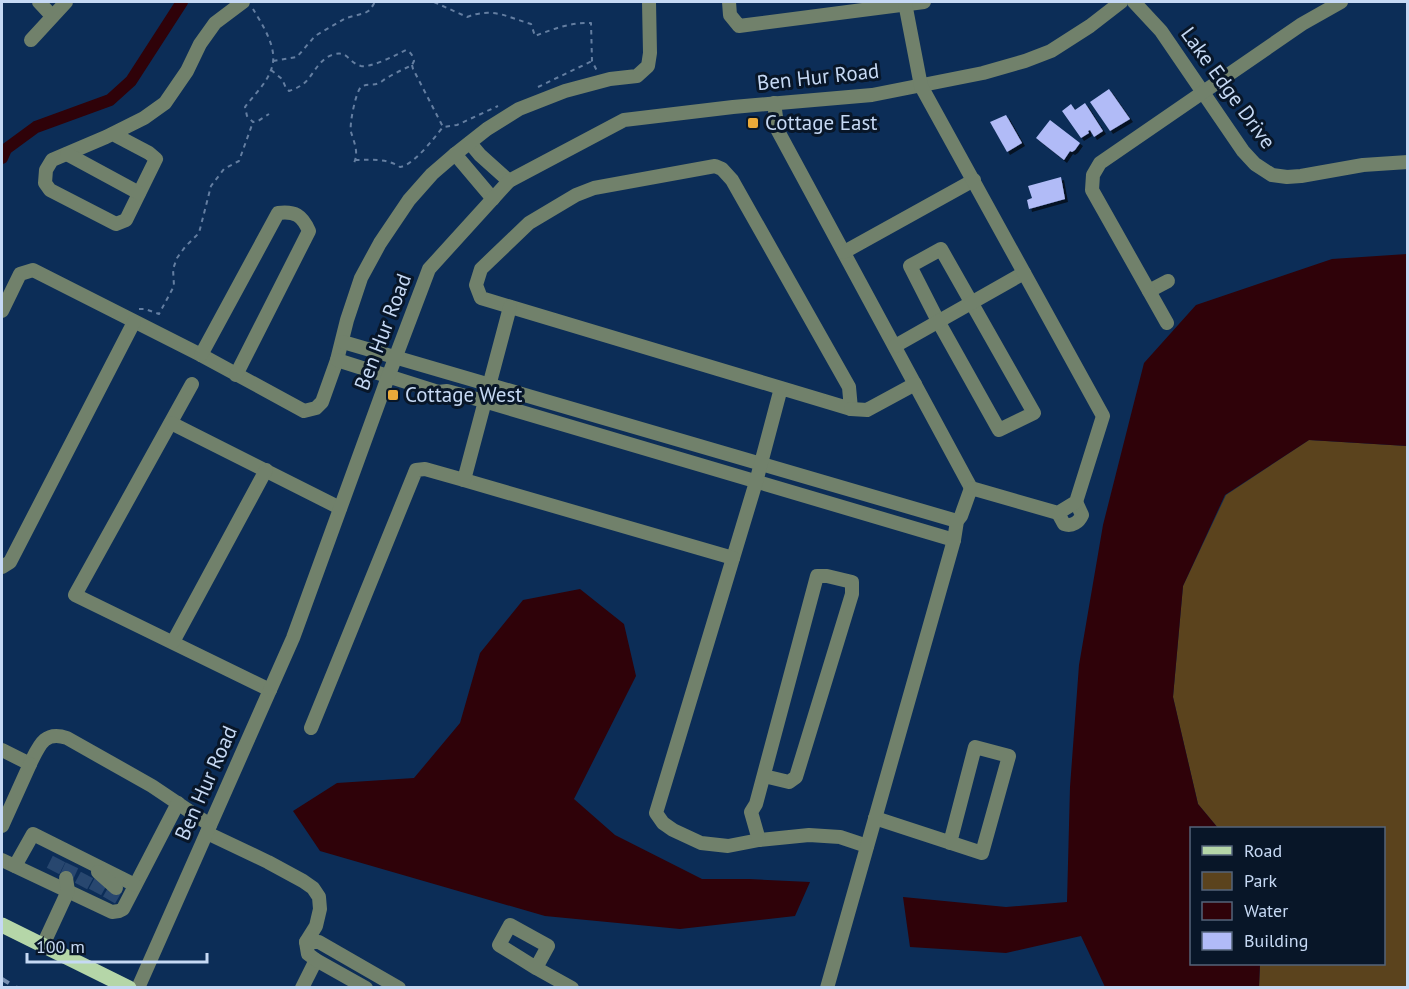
<svg xmlns="http://www.w3.org/2000/svg" width="1409" height="989" font-family="'PT Sans',sans-serif">
<defs>
<filter id="shadow"><feDropShadow dx="3" dy="3" stdDeviation="0" flood-color="#0009"/></filter>
</defs>
<rect width="100%" height="100%" fill="#0c2d57"/>
<polygon fill="#5b431d" points="1309,440 1407,446 1407,987 1259,987 1260,964 1384,964 1384,828 1218,828 1198,804 1173,697 1183,586 1226,495"/>
<g fill="#2f0209">
<polygon points="1407,254 1407,446 1309,440 1225,495 1183,586 1173,697 1198,804 1218,828 1192,828 1192,964 1260,964 1259,987 1105,987 1081,936 1006,953 910,947 903,897 1006,907 1067,902 1070,787 1079,665 1103,525 1144,363 1196,305 1332,259"/>
<polygon points="580,589 624,624 636,676 574,799 615,835 702,879 749,879 810,882 795,916 680,929 545,916 320,851 293,811 337,783 414,778 460,723 480,653 523,600"/>
</g>
<g fill="none" stroke-linecap="round" stroke-linejoin="round">
<polyline stroke="#2f0209" stroke-width="12" points="2,158 6,149 36,127 110,100 131,81 182,2"/>
</g>
<g fill="#b1bbf7" filter="url(#shadow)">
<polygon points="1109,89 1130,119 1110,131 1090,102"/>
<polygon points="1085,103 1103,131 1094,137 1090,130 1088,131 1089,133 1081,138 1062,111 1071,104 1075,110"/>
<polygon points="1006,115 1022,143 1007,152 990,122"/>
<polygon points="1050,120 1080,143 1075,150 1072,152 1070,151 1064,160 1036,138"/>
<polygon points="1061,177 1065,199 1029,209 1027,200 1032,198 1028,186"/>
</g>
<g fill="none" stroke-linecap="round" stroke-linejoin="round">
<g stroke="#28476f" stroke-width="14" stroke-dasharray="14 7" stroke-linecap="butt">
<polyline points="53,871 59,859"/>
<polyline points="66,878 72,865"/>
<polyline points="81,886 87,875"/>
<polyline points="95,892 101,881"/>
<polyline points="109,900 116,888"/>
</g>
<g stroke="#647ea1" stroke-width="2" stroke-dasharray="4.5 4.5" stroke-linecap="butt">
<path d="M434,2L467,17C493,7 507,17 531,24L535,36C553,29 572,22 591,23L592,61L597,71"/>
<path d="M253,9C262,24 278,48 272,67C268,82 254,95 245,107L247,116L253,122L258,121L269,114"/>
<polyline points="273,61 297,57 315,36 346,18 365,13 370,10 375,2"/>
<polyline points="412,65 413,69 443,127 457,125 498,106"/>
<path d="M271,70L282,79L286,88L289,91C297,88 304,85 309,78C316,69 321,59 332,55C348,49 348,63 361,66C371,68 396,55 406,50C411,52 413,56 414,61L412,65C404,69 395,73 387,78C384,79 382,82 379,83C374,86 367,83 361,87C356,91 349,125 351,132C354,142 359,152 354,163"/>
<polyline points="538,87 592,61"/>
<path d="M355,160C371,160 387,158 400,167C414,165 434,138 443,127"/>
<polyline points="139,309 145,309 159,314 174,286 173,269 177,258 185,247 199,233 211,186 224,169 239,161 253,122"/>
</g>
<g stroke="#71816b" stroke-width="14">
<polyline points="39,2 52,16"/>
<polyline points="729,2 730,15 739,26 924,2"/>
<polyline points="1134,2 1161,31 1243,151 1255,164 1272,175 1287,177 1301,176 1363,165 1408,162"/>
<polyline points="31,40 66,2"/>
<polyline points="774,103 778,131 971,488"/>
<polyline points="113,134 149,153 156,159 126,220 116,224 50,190 45,183 46,170 52,160 106,137 144,118 165,103 187,71 200,44 215,23 243,2"/>
<polyline points="470,143 480,155 509,181"/>
<polyline points="67,154 139,193"/>
<polyline points="455,154 493,199"/>
<polygon points="941,249 1034,413 999,430 938,321 910,266"/>
<polyline points="844,252 974,180"/>
<polyline points="1149,291 1168,281"/>
<polyline points="2,311 20,274 33,270 201,355 304,411 316,408 322,402 337,360 347,320 361,278 380,243 409,200 432,174 454,155 487,129 519,109 565,91 610,79 637,76 648,66 650,53 649,2"/>
<polyline points="1167,323 1092,190 1093,175 1100,163 1302,24 1341,2"/>
<polyline points="343,342 957,521"/>
<polyline points="895,346 1024,273"/>
<path d="M201,355L278,213C295,211 302,215 309,231L236,375"/>
<polyline points="337,360 438,392 447,391 484,401 954,540"/>
<polyline points="192,384 75,595 270,690"/>
<polyline points="781,388 481,298 476,285 481,269 529,223 576,195 594,188 715,166 722,169 732,180 849,387 851,409 781,388 756,482 656,813 663,823 673,830 701,843 728,846 759,840 809,835 840,837 867,846"/>
<polyline points="851,409 867,410 915,384"/>
<polyline points="171,423 340,508"/>
<polyline points="464,480 733,558"/>
<path d="M1058,513L1064,524C1072,527 1079,522 1082,515L1076,502"/>
<polyline points="2,567 10,562 134,322"/>
<polyline points="173,642 266,470"/>
<polyline points="311,728 416,470 425,469 464,480 510,307"/>
<path d="M2,750L30,764C39,746 44,730 67,738L152,786L210,825"/>
<polyline points="875,818 982,853 1009,756 975,747 950,843"/>
<polyline points="2,826 30,764"/>
<polyline points="207,833 268,862 303,881 313,888 319,897 320,909 316,926 306,942"/>
<polyline points="759,840 751,812 756,804 817,576 827,576 852,582 852,594 796,777 789,782 764,776"/>
<polyline points="2,860 112,912 119,911 123,909 178,803"/>
<polyline points="15,866 33,834 135,885"/>
<polyline points="98,872 116,888"/>
<polyline points="43,945 68,891 66,878"/>
<polyline points="536,968 548,946 510,925 499,945 536,968 572,988"/>
<polyline points="138,988 293,638 388,377 429,269 509,181 624,120 733,107 872,95 983,73 1025,61 1051,51 1090,26 1121,2"/>
<polyline points="302,988 316,960"/>
<polyline points="366,988 316,960 308,954 306,942 319,942 399,988"/>
<polyline points="827,988 954,540 957,521 961,516 971,488 1058,513 1076,502 1103,416 921,86 905,3"/>
</g>
<polyline stroke="#b5d6a8" stroke-width="15" points="2,925 129,988"/>
<polyline stroke="#768fb1" stroke-width="4" stroke-dasharray="8 8" stroke-linecap="butt" points="2,979 17,988"/>
</g>
<g fill="#ebaa39" stroke="#081628" stroke-width="2">
<rect x="747" y="117" width="12" height="12" rx="3"/>
<rect x="387" y="389" width="12" height="12" rx="3"/>
</g>
<g text-anchor="middle" stroke-width="6" stroke-linejoin="round" paint-order="stroke">
<g font-size="21" fill="#c6d9f4" stroke="#081628">
<text transform="translate(818 77) rotate(-6)" y="7">Ben Hur Road</text>
<text transform="translate(1228 88) rotate(54)" y="7">Lake Edge Drive</text>
<text transform="translate(383 332) rotate(-69)" y="7">Ben Hur Road</text>
<text transform="translate(206 783) rotate(-66)" y="7">Ben Hur Road</text>
</g>
<g font-size="21" fill="#c6d9f4" stroke="#081628" text-anchor="start">
<text x="765" y="130">Cottage East</text>
<text x="405" y="402">Cottage West</text>
</g>
</g>
<rect width="1409" height="989" fill="none" stroke="#c6d9f4" stroke-width="6"/>
<rect x="1190" y="827" width="195" height="138" fill="#081628" stroke="#54647a" stroke-width="1.5"/>
<rect x="1202" y="846" width="30" height="9" fill="#b5d6a8" stroke="#54647a" stroke-width="1.5"/>
<text x="1244" y="857" font-size="18" fill="#c6d9f4">Road</text>
<rect x="1202" y="872" width="30" height="18" fill="#5b431d" stroke="#54647a" stroke-width="1.5"/>
<text x="1244" y="887" font-size="18" fill="#c6d9f4">Park</text>
<rect x="1202" y="902" width="30" height="18" fill="#2f0209" stroke="#54647a" stroke-width="1.5"/>
<text x="1244" y="917" font-size="18" fill="#c6d9f4">Water</text>
<rect x="1202" y="932" width="30" height="18" fill="#b1bbf7" stroke="#54647a" stroke-width="1.5"/>
<text x="1244" y="947" font-size="18" fill="#c6d9f4">Building</text>
<path d="M27 953v9h180v-9" fill="none" stroke="#c6d9f4" stroke-width="3"/>
<text x="36" y="953" font-size="18" fill="#c6d9f4" stroke="#081628" stroke-width="4.5" paint-order="stroke">100 m</text>
</svg>
